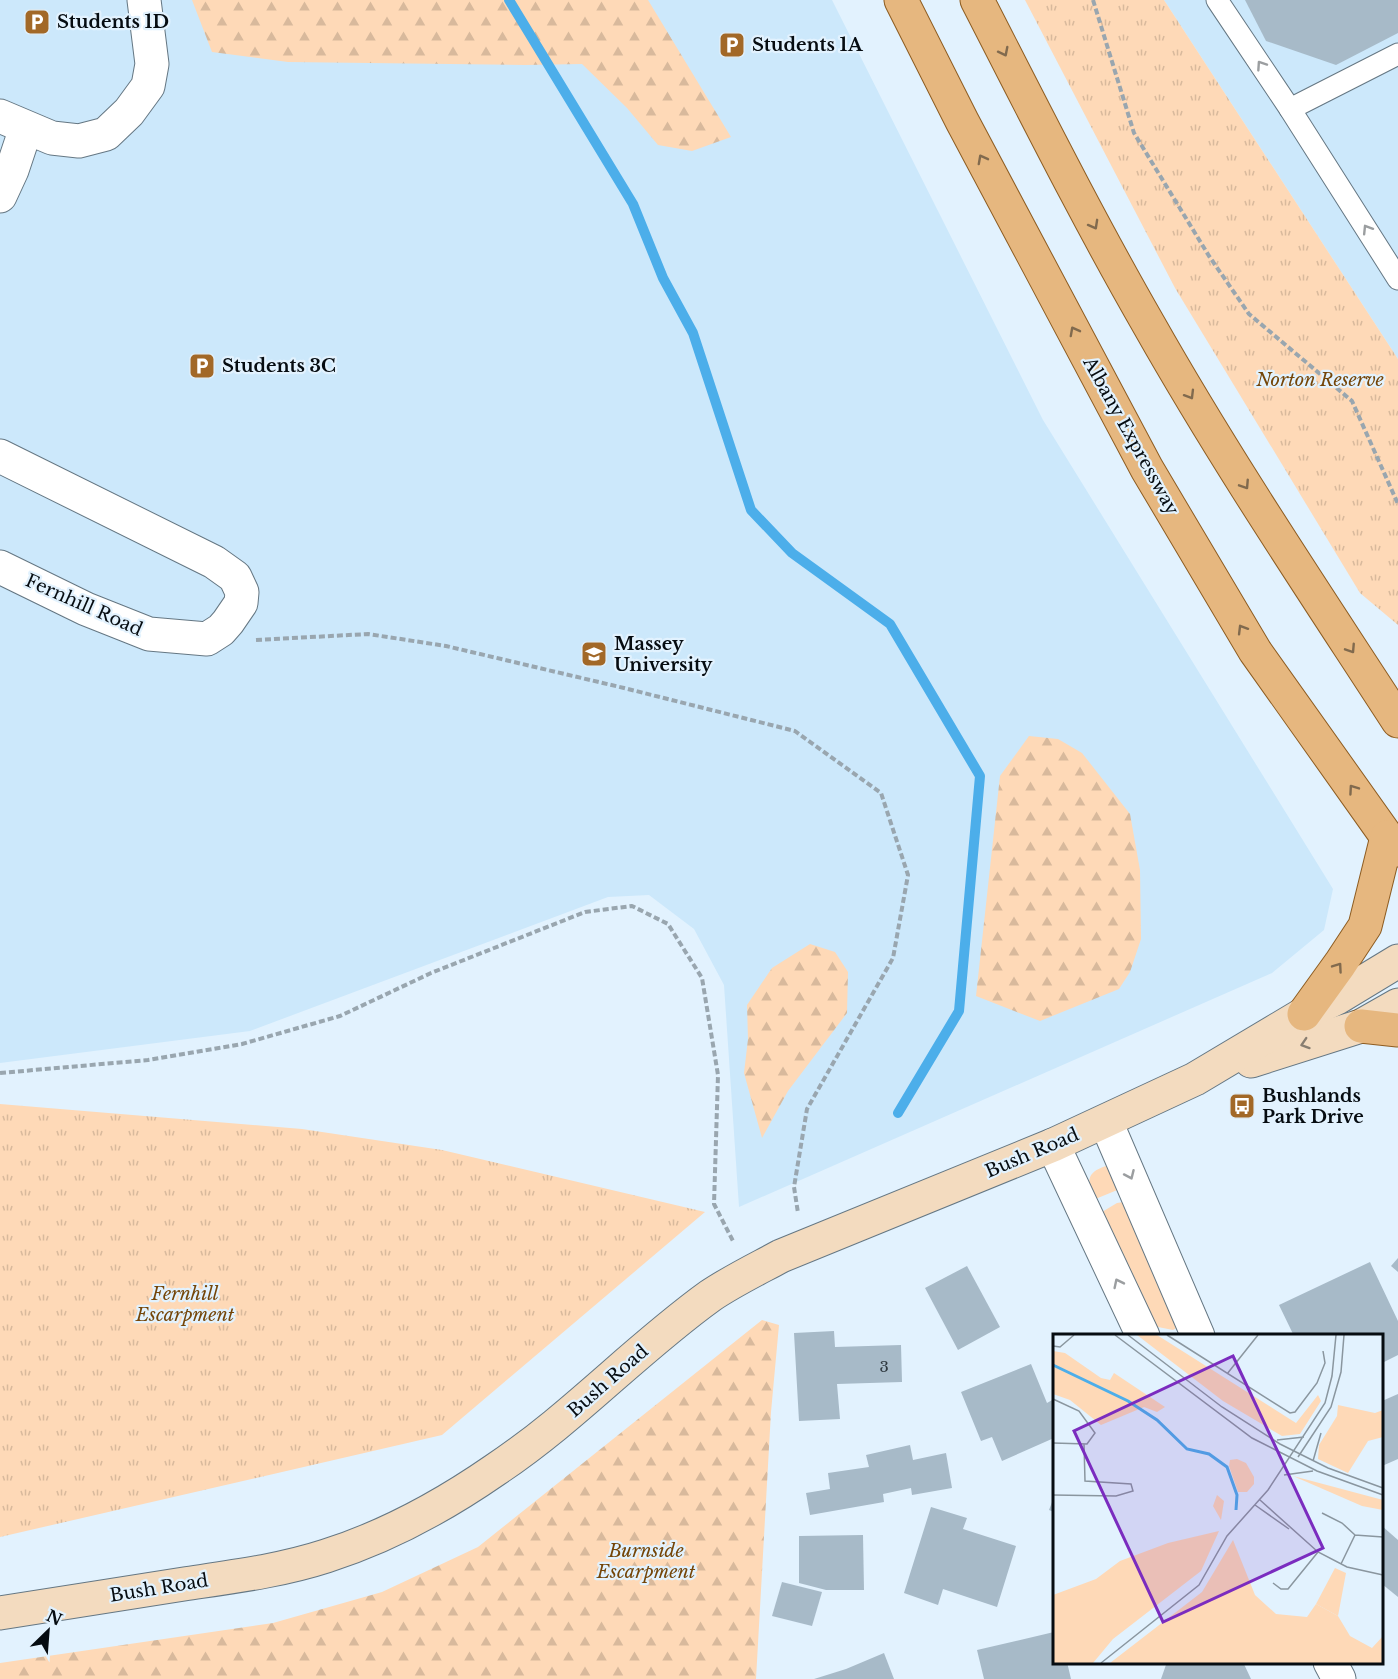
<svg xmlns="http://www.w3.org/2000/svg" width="1398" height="1679" font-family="'Libre Baskerville',serif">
<defs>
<pattern id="forest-firs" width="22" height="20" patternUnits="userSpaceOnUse" patternTransform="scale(1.5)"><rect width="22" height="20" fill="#fed9b7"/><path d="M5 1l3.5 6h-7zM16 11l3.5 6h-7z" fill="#d8b99c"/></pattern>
<pattern id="park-tufts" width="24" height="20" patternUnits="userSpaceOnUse" patternTransform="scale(1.5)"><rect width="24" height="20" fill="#fed9b7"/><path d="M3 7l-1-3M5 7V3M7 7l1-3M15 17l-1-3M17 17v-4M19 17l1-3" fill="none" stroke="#d8b99c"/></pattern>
</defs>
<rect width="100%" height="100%" fill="#e2f2fe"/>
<g fill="#cce8fb">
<polygon points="0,0 832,0 1043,420 1333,889 1324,930 1272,973 739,1207 724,985 694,929 649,895 608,897 250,1031 0,1063"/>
<polygon points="1164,0 1398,0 1398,359"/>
</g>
<g fill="url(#forest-firs)">
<polygon points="192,0 648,0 731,137 692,151 658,145 627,108 582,64 525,65 288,62 212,52"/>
<polygon points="1029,736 1058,739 1082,753 1130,814 1140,870 1141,939 1130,972 1119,989 1040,1021 976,996 1000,776"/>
<polygon points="810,944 835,952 848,972 847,1013 788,1091 762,1138 744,1073 748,1039 747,1005 772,968"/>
<polygon points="762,1320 779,1325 771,1412 756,1679 0,1679 0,1663 273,1623 382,1592 478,1547"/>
</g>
<g fill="url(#park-tufts)">
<polygon points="1025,0 1164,0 1398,359 1398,625 1360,593 1175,288"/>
<polygon points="0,1104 302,1129 442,1150 705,1212 442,1435 0,1537"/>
</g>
<g fill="#fed9b7">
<path d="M1106,1166L1116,1168L1127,1186L1093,1200C1088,1181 1085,1173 1106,1166Z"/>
<polygon points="1130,1201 1181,1325 1173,1330 1158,1327 1144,1315 1102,1212 1117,1203"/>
</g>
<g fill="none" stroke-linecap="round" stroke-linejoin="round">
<polyline stroke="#4caeea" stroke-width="10" points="509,0 633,204 663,278 693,333 751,510 792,553 890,624 980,776 959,1011 898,1113"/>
</g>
<g fill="#a7bac8">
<polygon points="1245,0 1398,0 1398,33 1336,65 1266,41"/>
<polygon points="1398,1258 1398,1272 1391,1266"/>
<polygon points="1370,1262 1398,1321 1398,1355 1382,1363 1382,1336 1294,1336 1279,1305"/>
<polygon points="967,1266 1000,1327 958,1350 925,1288"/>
<polygon points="834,1331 835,1347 901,1345 902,1382 837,1384 840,1419 799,1421 794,1333"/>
<polygon points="1031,1364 1047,1403 1054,1399 1054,1438 1002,1461 992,1437 981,1441 961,1392"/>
<polygon points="1398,1394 1398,1459 1382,1466 1382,1401"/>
<polygon points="910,1445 913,1460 946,1453 952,1488 912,1495 911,1488 883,1494 884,1502 810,1515 806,1493 830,1489 828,1473 869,1467 866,1455"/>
<polygon points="1054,1497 1054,1512 1049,1510"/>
<polygon points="931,1507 967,1518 963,1529 1016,1546 997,1607 943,1589 938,1605 904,1593"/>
<polygon points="1382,1526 1398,1540 1398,1597 1382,1584"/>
<polygon points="863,1535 864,1590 826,1590 799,1583 799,1536"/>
<polygon points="782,1582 822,1592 812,1626 772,1616"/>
<polygon points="1054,1632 1054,1662 1067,1662 1071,1679 984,1679 977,1650"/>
<polygon points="884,1653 894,1679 814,1679 846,1669"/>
<polygon points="1167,1662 1184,1662 1191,1665 1197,1662 1243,1662 1251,1679 1161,1679"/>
</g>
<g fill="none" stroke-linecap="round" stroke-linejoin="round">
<g stroke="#657783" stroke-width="23">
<g id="lane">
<polyline points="1217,0 1290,109 1398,279"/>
<polyline points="1290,109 1398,54"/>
</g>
</g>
<g stroke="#657783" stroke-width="35">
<g id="street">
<polyline points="0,116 52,138 79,141 106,134 129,112 148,86 152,64 144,0"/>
<polyline points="0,196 12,170 26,128"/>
<polyline points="0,456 214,562 235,577 242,592 241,603 228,622 221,630 207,639 149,634 86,609 0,567"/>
<polyline points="1106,1122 1198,1336"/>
<polyline points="1053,1145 1143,1336"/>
<polyline points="1330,1662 1339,1679"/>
</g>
</g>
<g stroke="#657783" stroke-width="35">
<g id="secondary">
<polyline points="1251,1061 1361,1026 1398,1005"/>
<path d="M0,1613C61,1603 123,1594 184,1584C231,1577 280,1571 326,1556C386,1537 443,1506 495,1470C572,1419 635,1350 710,1296C732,1281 757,1269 781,1256L1053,1145L1195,1079L1304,1014L1337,998L1398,961"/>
</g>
</g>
<g stroke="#8d5c21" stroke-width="35">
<g id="primary">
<polyline points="901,0 962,121 1147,469 1255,651 1387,837 1398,850"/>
<path d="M977,0C1033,109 1088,219 1149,325C1226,461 1313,590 1398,721"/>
<polyline points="1304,1014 1340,964 1365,926 1387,837"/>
<polyline points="1361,1026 1398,1030"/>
</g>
</g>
<g stroke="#99a6af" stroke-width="4" stroke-dasharray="6 3" stroke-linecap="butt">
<polyline points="1093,0 1134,133 1209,256 1249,314 1352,401 1398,504"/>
<polyline points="256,640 368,634 446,646 624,688 795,731 881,793 908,875 893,958 807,1109 794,1187 798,1213"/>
<polyline points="0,1073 148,1060 242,1044 340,1016 431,973 585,912 632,906 668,924 702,978 718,1075 714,1204 734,1243"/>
</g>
<use href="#lane" stroke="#fff" stroke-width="21"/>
<use href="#street" stroke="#fff" stroke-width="33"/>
<use href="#secondary" stroke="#f3dbbf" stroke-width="33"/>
<use href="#primary" stroke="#e6b77f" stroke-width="33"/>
</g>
<defs><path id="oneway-chevron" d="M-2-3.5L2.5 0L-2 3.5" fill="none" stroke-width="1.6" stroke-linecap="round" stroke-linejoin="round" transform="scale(1.5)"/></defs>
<g stroke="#816a4e">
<use href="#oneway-chevron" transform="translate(1004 52) rotate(63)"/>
<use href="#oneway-chevron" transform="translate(982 159) rotate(-118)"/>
<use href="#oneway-chevron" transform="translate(1094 225) rotate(61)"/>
<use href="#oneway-chevron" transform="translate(1074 331) rotate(-118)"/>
<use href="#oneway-chevron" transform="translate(1190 395) rotate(59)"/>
<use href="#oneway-chevron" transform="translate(1245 485) rotate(57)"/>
<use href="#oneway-chevron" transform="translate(1242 629) rotate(-121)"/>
<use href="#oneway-chevron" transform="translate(1351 649) rotate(57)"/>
<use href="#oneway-chevron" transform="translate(1353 789) rotate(-125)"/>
<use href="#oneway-chevron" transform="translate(1338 967) rotate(-55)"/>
</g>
<g stroke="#9b9ea0">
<use href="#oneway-chevron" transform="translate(1261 65) rotate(-124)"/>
<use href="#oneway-chevron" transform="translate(1367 229) rotate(-122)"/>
<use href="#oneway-chevron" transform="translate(1130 1175) rotate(66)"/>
<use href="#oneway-chevron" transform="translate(1118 1283) rotate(-116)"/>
</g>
<use stroke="#887e71" href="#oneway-chevron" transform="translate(1305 1044) rotate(162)"/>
<defs>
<g id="parking-square" transform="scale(1.35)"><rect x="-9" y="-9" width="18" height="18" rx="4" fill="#a26827" stroke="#e2f2fe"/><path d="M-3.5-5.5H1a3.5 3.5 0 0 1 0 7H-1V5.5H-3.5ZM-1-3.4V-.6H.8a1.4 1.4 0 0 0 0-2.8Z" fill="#fff"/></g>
<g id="university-square" transform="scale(1.35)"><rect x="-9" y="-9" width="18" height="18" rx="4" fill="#a26827" stroke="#e2f2fe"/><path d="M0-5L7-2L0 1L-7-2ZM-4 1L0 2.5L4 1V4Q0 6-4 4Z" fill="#fff"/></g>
<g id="bus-square" transform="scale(1.35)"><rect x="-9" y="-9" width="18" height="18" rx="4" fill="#a26827" stroke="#e2f2fe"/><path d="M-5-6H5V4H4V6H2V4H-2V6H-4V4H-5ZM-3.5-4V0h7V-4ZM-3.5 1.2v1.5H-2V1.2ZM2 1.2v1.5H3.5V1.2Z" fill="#fff"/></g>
</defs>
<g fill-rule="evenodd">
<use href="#parking-square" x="37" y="22"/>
<use href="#parking-square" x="732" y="45"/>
<use href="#parking-square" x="202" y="366"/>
<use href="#university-square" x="594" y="654"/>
<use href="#bus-square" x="1242" y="1106"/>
</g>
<g text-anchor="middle" stroke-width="4.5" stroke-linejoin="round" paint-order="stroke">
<g font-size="15" fill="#2e383f">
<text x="884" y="1372">3</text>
</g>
<g font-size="18" font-weight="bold" fill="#060c11" stroke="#e2f2fe" text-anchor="start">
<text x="57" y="28">Students 1D</text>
<text x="752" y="51">Students 1A</text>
<text x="222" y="372">Students 3C</text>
<text x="614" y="650">Massey<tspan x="614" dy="21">University</tspan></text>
<text x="1262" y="1102">Bushlands<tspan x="1262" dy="21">Park Drive</tspan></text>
</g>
<g font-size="18" font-style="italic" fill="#744508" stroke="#e2f2fe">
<text x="1320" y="386">Norton Reserve</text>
<text x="185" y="1300">Fernhill<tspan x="185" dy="21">Escarpment</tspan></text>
<text x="646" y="1557">Burnside<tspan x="646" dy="21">Escarpment</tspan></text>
</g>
<g font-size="18" fill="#060c11" stroke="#e2f2fe">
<text transform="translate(1131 436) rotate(61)" y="6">Albany Expressway</text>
<text transform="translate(84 605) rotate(24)" y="6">Fernhill Road</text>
<text transform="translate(1032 1153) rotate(-23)" y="6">Bush Road</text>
<text transform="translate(608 1381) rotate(-41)" y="6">Bush Road</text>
<text transform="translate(159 1588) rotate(-9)" y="6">Bush Road</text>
</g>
</g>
<g transform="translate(1053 1334)">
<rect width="330" height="330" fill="#e2f2fe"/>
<path d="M240,142L330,166V176L309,172Z" fill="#fed9b7"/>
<path d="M0,17L12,19L48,44L57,46L61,39L112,73L104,78L91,73L48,91L17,66L0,60ZM184,125L193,129L201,143V150L194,158H185L176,132L177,126ZM164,161L171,167L168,186L160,172ZM180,206L202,261L223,280L254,283L263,270L285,282L297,302L319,314L330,302V329H57L149,258Z" fill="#fed9b7"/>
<path d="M84,1H104L243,89L265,61L268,67L247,100L229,102L170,67ZM285,71L322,79L330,76V103L315,107L295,139L265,125L266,111L284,82ZM166,197L148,237L60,305L40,329H0V261L43,245L67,227L115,209ZM282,234L293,239L285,282L263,270Z" fill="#fed9b7"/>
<path fill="none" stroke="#4caeea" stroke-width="3" d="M0,31L75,67L104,86L134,115L156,120L174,133L184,161L183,176"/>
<path fill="none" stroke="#8a969f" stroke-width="1.5" d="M62,1L199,104L264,137L330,161M75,1L169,73L227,110L275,134L330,154M114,1L237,79L242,78L264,49L272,29L270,17M0,12L7,13L21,1M174,40L205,1M0,65L26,77L42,99L34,110L0,109M224,106L251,103M245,123L278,73L288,38L291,1M260,127L268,99M231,141L260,137M0,161L63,162L80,157L78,150L32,147L31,110M207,166L265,218L294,233L330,241M202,171L236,195M269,179L289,189L302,201M288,230L302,201L330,203M220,249L228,255H235L265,218M48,329L146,251L174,202L215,156L272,69L279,42L283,1"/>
<path fill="#7b2cbf" fill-opacity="0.15" stroke="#7b2cbf" stroke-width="3" d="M180,22L270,214L110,288L21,97Z"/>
<rect width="330" height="330" fill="none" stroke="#060c11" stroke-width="3"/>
</g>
<g transform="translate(48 1631) rotate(25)" stroke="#e2f2fe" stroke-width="4.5" paint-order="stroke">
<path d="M0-4.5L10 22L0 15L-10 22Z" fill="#060c11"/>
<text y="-9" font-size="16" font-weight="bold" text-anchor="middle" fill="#060c11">N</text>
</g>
</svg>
